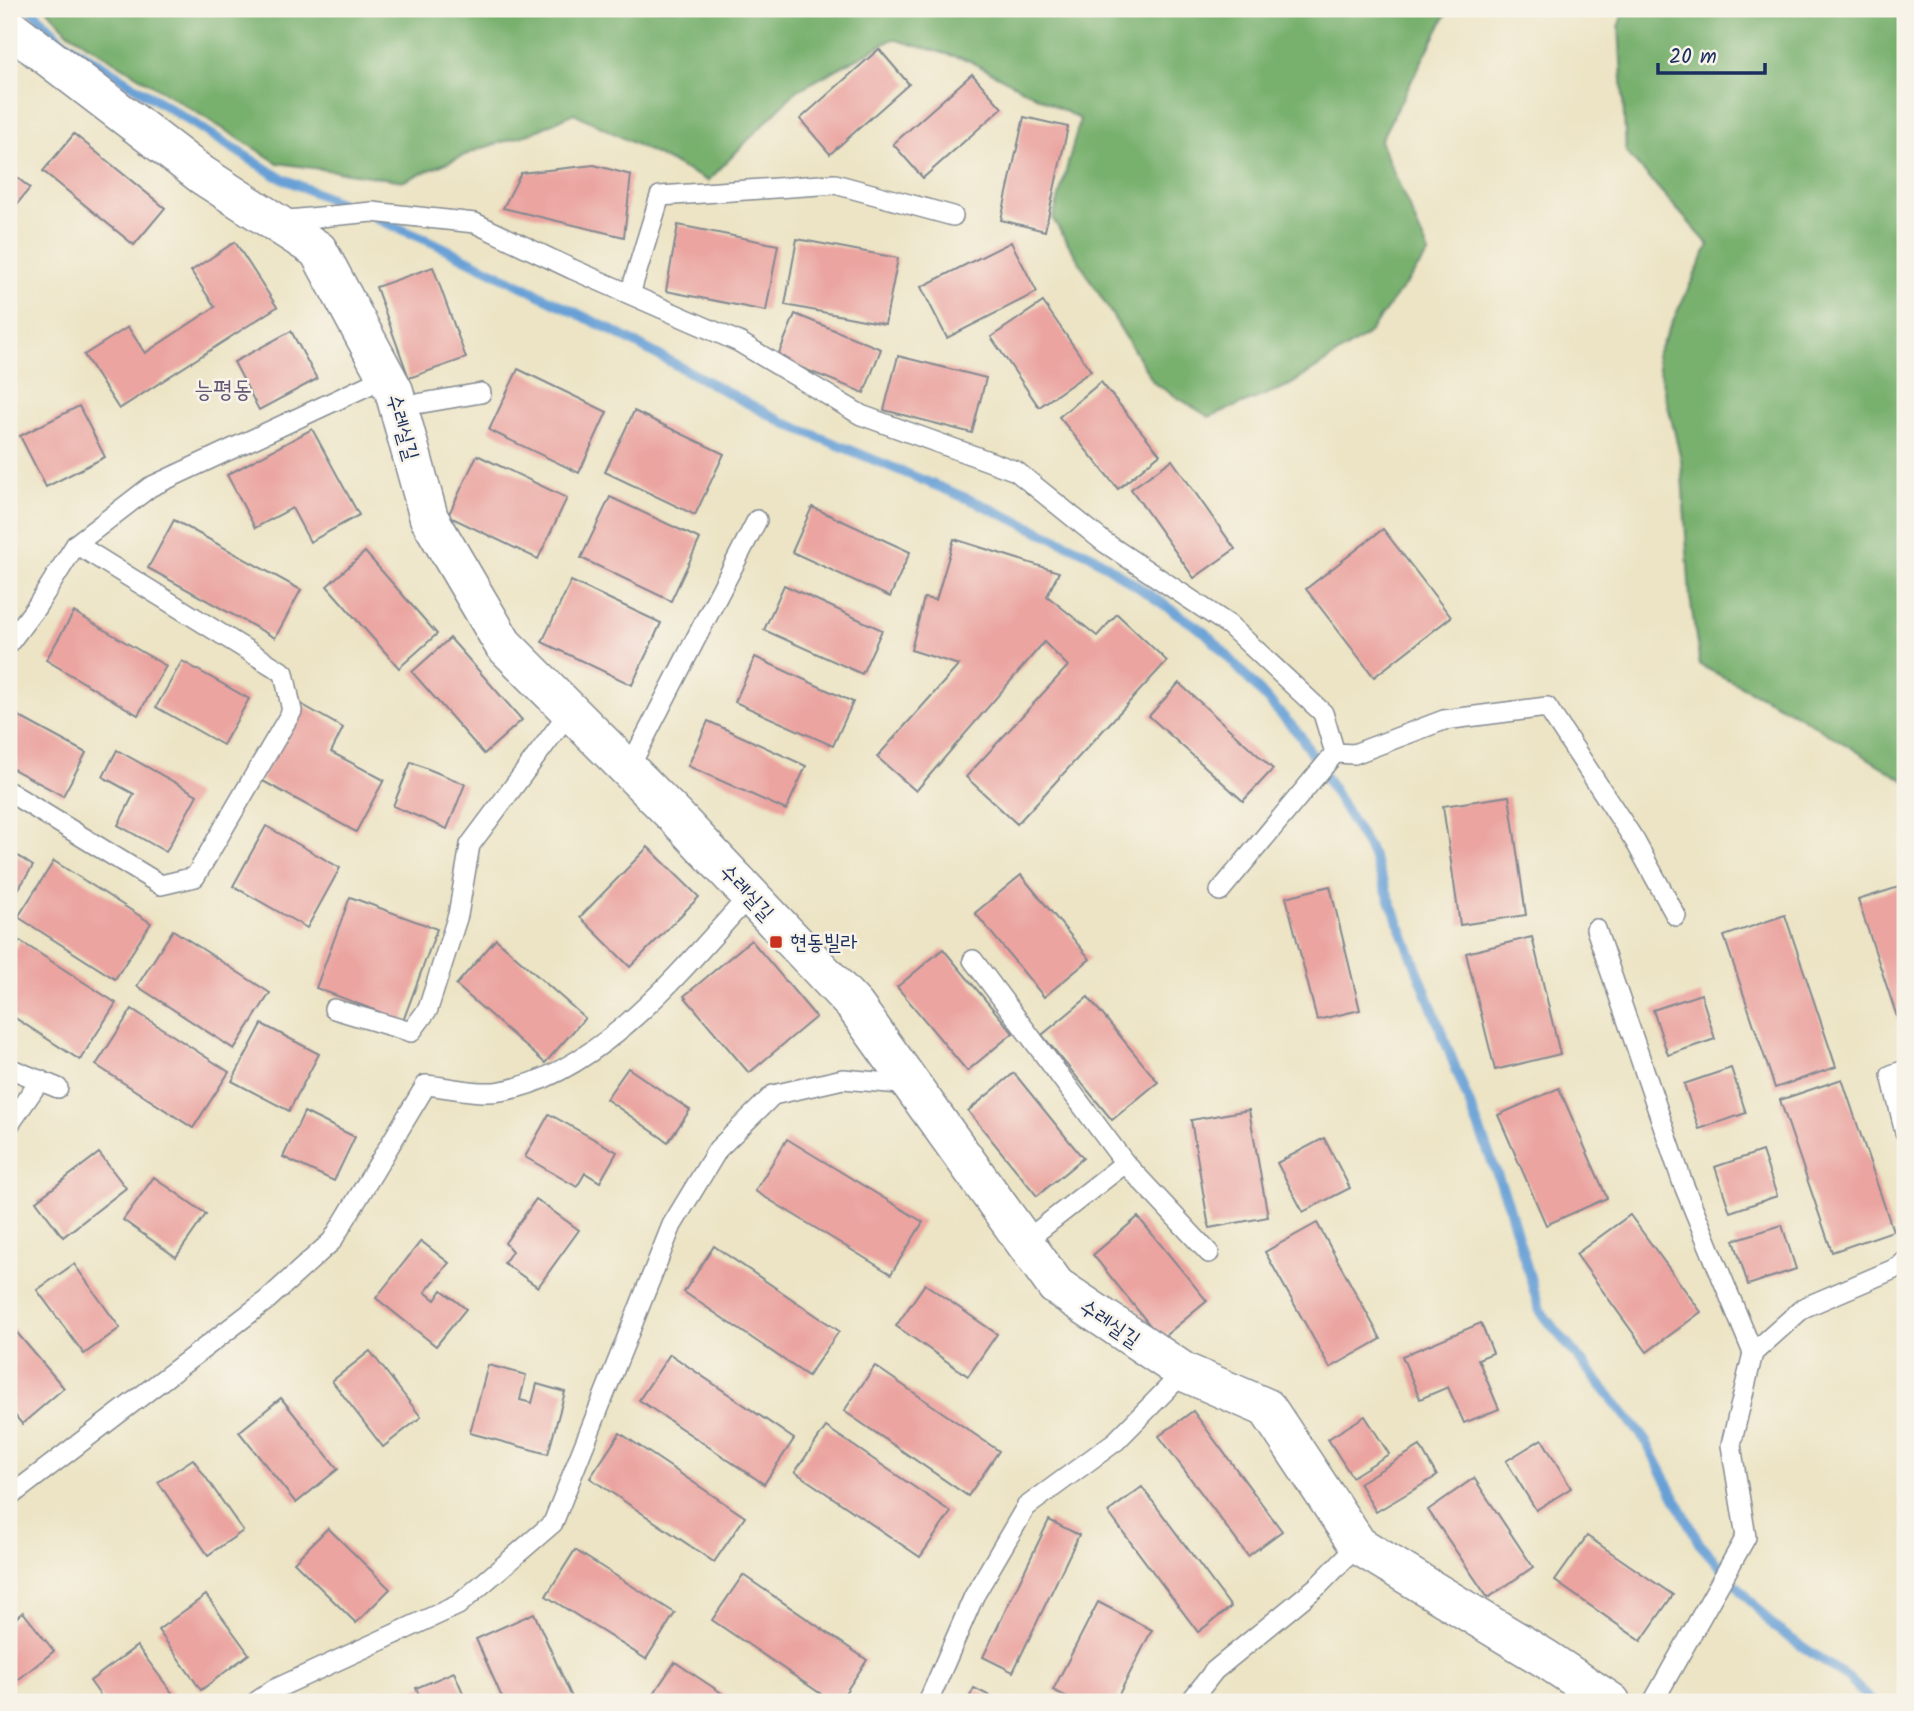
<svg xmlns="http://www.w3.org/2000/svg" width="1914" height="1711" font-family="Kalam,'Poor Story',sans-serif">
<rect width="100%" height="100%" fill="#f7f3e8"/>
<filter id="ink" filterUnits="userSpaceOnUse"><feTurbulence type="fractalNoise" baseFrequency=".0143" numOctaves="2"/><feDisplacementMap in="SourceGraphic" scale="14" xChannelSelector="R" yChannelSelector="G"/><feConvolveMatrix kernelMatrix="1 2 1 2 8 2 1 2 1" color-interpolation-filters="sRGB"/></filter>
<filter id="wash" filterUnits="userSpaceOnUse"><feTurbulence type="fractalNoise" baseFrequency=".00686" numOctaves="4" result="noise"/><feDisplacementMap in="SourceGraphic" scale="28" xChannelSelector="R" yChannelSelector="G"/><feGaussianBlur stdDeviation="1.57" result="paint"/><feColorMatrix in="noise" values="0 0 0 0 0 0 0 0 0 0 0 0 0 0 0 0 0 1.4 0 .05"/><feComposite in="paint" operator="in"/></filter>
<g filter="url(#wash)">
<rect width="100%" height="100%" fill="#ece4c4"/>
<g fill="#78b06e" stroke="#4a7066" stroke-width="2">
<polygon points="47,9 1449,9 1380,141 1429,253 1367,335 1290,385 1209,417 1154,383 1053,219 1080,119 968,60 893,39 796,91 708,181 574,113 532,133 479,149 404,181 278,163 69,33"/>
<polygon points="1624,9 1905,9 1905,781 1798,715 1700,665 1690,597 1681,459 1656,356 1709,245 1626,152 1619,25"/>
</g>
<g fill="none" stroke-linecap="round" stroke-linejoin="round">
<g stroke="#68a0d6" stroke-width="10">
<polyline points="31,9 61,40 277,176 355,210"/>
<polyline points="377,219 436,244 609,329 785,423 978,503 1091,555 1206,633 1300,735 1372,854 1507,1200 1540,1311 1644,1438 1699,1543 1774,1627 1848,1678 1872,1702"/>
</g>
</g>
<g id="blocks">
<g fill="#eba4a0">
<polygon points="879,49 909,84 830,154 800,119"/>
<polygon points="972,74 1002,108 923,178 893,144"/>
<polygon points="1024,117 1068,127 1045,231 1001,220"/>
<polygon points="74,134 165,208 134,245 43,171"/>
<polygon points="594,165 631,175 624,237 503,208 521,173"/>
<polygon points="9,171 30,188 9,214"/>
<polygon points="678,225 778,245 766,311 666,291"/>
<polygon points="797,239 898,258 885,324 785,305"/>
<polygon points="235,242 277,307 119,409 84,355 128,327 145,353 215,307 191,271"/>
<polygon points="1011,242 1037,292 947,338 921,287"/>
<polygon points="433,267 466,358 409,378 376,287"/>
<polygon points="1043,302 1091,371 1039,407 991,337"/>
<polygon points="795,314 881,349 864,393 777,358"/>
<polygon points="291,331 317,379 259,410 234,362"/>
<polygon points="898,356 986,378 972,433 884,410"/>
<polygon points="518,369 607,412 579,473 489,430"/>
<polygon points="1101,382 1160,454 1118,489 1059,417"/>
<polygon points="79,406 105,457 46,487 20,436"/>
<polygon points="634,411 724,454 695,515 605,472"/>
<polygon points="312,429 359,515 310,542 292,508 255,528 227,475"/>
<polygon points="477,455 567,498 538,559 448,516"/>
<polygon points="1172,460 1235,549 1194,578 1131,489"/>
<polygon points="610,497 700,539 671,601 581,558"/>
<polygon points="812,507 910,552 890,597 792,552"/>
<polygon points="174,520 301,590 275,638 148,568"/>
<polygon points="1383,529 1451,617 1374,677 1306,589"/>
<polygon points="954,539 1059,572 1047,596 1097,636 1117,614 1167,661 1017,824 966,777 1068,666 1044,642 916,791 877,757 959,665 911,650 924,598 936,600"/>
<polygon points="365,552 437,634 399,668 327,586"/>
<polygon points="571,581 661,623 632,685 542,642"/>
<polygon points="784,585 882,630 862,674 764,630"/>
<polygon points="74,612 166,666 138,715 46,660"/>
<polygon points="450,638 522,720 484,754 412,672"/>
<polygon points="755,657 853,702 833,746 735,702"/>
<polygon points="182,661 249,699 223,745 156,707"/>
<polygon points="1179,683 1273,769 1243,801 1149,716"/>
<polygon points="301,704 343,728 331,752 384,780 356,832 261,780"/>
<polygon points="9,711 86,753 63,796 9,767"/>
<polygon points="708,721 806,766 786,810 688,766"/>
<polygon points="117,750 197,795 166,852 118,825 134,794 103,777"/>
<polygon points="411,762 465,784 447,829 393,806"/>
<polygon points="1509,796 1526,915 1460,925 1443,806"/>
<polygon points="266,826 340,868 307,928 233,886"/>
<polygon points="648,847 699,897 630,967 580,917"/>
<polygon points="9,850 33,866 9,904"/>
<polygon points="54,861 151,923 115,979 18,917"/>
<polygon points="1021,875 1090,959 1044,997 975,913"/>
<polygon points="1905,885 1905,1041 1858,900"/>
<polygon points="1330,886 1360,1010 1317,1020 1286,897"/>
<polygon points="350,897 437,929 403,1021 316,988"/>
<polygon points="1785,915 1836,1067 1775,1088 1724,936"/>
<polygon points="173,930 270,993 234,1049 137,986"/>
<polygon points="1532,937 1560,1054 1495,1070 1466,953"/>
<polygon points="496,939 585,1018 545,1063 456,985"/>
<polygon points="751,940 816,1017 749,1073 684,996"/>
<polygon points="20,941 116,1003 80,1060 9,1014 9,957"/>
<polygon points="943,949 1013,1033 967,1071 897,987"/>
<polygon points="1701,994 1715,1039 1668,1055 1653,1010"/>
<polygon points="1088,997 1158,1082 1112,1120 1042,1035"/>
<polygon points="132,1009 229,1072 193,1128 96,1065"/>
<polygon points="262,1024 319,1054 289,1111 232,1081"/>
<polygon points="628,1068 690,1110 668,1142 606,1099"/>
<polygon points="1731,1068 1746,1113 1699,1129 1684,1084"/>
<polygon points="1014,1073 1083,1158 1037,1196 968,1111"/>
<polygon points="1842,1079 1893,1231 1832,1252 1780,1100"/>
<polygon points="1559,1088 1607,1198 1546,1225 1498,1115"/>
<polygon points="1249,1110 1268,1217 1209,1228 1191,1120"/>
<polygon points="304,1112 355,1137 334,1181 283,1157"/>
<polygon points="549,1114 617,1152 600,1182 585,1173 577,1187 525,1157"/>
<polygon points="1324,1138 1350,1188 1303,1212 1277,1163"/>
<polygon points="787,1139 923,1222 891,1274 755,1191"/>
<polygon points="1762,1151 1777,1196 1730,1212 1715,1167"/>
<polygon points="99,1153 126,1188 63,1237 36,1201"/>
<polygon points="154,1177 206,1214 176,1257 123,1220"/>
<polygon points="536,1199 579,1230 538,1287 504,1263 512,1251 505,1243"/>
<polygon points="1630,1215 1701,1312 1647,1352 1576,1254"/>
<polygon points="1138,1217 1207,1301 1161,1339 1093,1255"/>
<polygon points="1317,1223 1381,1339 1330,1368 1265,1252"/>
<polygon points="1782,1225 1796,1269 1748,1285 1734,1240"/>
<polygon points="421,1241 449,1263 425,1292 435,1300 442,1290 466,1309 436,1346 376,1298"/>
<polygon points="714,1246 839,1331 808,1376 684,1292"/>
<polygon points="74,1264 120,1328 84,1354 37,1290"/>
<polygon points="925,1284 997,1334 968,1376 896,1326"/>
<polygon points="1481,1323 1493,1353 1478,1359 1499,1409 1464,1423 1448,1387 1420,1399 1402,1356"/>
<polygon points="12,1327 64,1388 22,1424 9,1408 9,1330"/>
<polygon points="370,1351 421,1417 383,1447 332,1381"/>
<polygon points="670,1354 794,1439 764,1484 639,1400"/>
<polygon points="488,1365 526,1375 520,1400 532,1403 537,1384 565,1392 548,1454 470,1433"/>
<polygon points="875,1366 999,1451 968,1496 844,1411"/>
<polygon points="281,1398 338,1469 296,1503 239,1432"/>
<polygon points="1193,1411 1282,1531 1248,1556 1159,1436"/>
<polygon points="1365,1416 1389,1454 1352,1477 1328,1439"/>
<polygon points="826,1427 951,1512 920,1557 795,1472"/>
<polygon points="620,1433 745,1517 714,1562 590,1478"/>
<polygon points="1542,1439 1571,1488 1536,1510 1506,1461"/>
<polygon points="1420,1446 1437,1476 1376,1512 1359,1483"/>
<polygon points="193,1459 243,1531 208,1555 158,1482"/>
<polygon points="1474,1478 1533,1567 1488,1598 1428,1510"/>
<polygon points="1142,1487 1231,1607 1198,1632 1108,1512"/>
<polygon points="1049,1520 1079,1535 1013,1672 983,1657"/>
<polygon points="328,1528 390,1589 356,1623 294,1562"/>
<polygon points="1587,1536 1673,1595 1641,1641 1555,1581"/>
<polygon points="575,1550 675,1613 646,1659 546,1596"/>
<polygon points="743,1575 867,1660 839,1702 833,1702 712,1620"/>
<polygon points="206,1595 249,1654 201,1690 158,1630"/>
<polygon points="1098,1602 1152,1630 1115,1702 1077,1702 1053,1690"/>
<polygon points="23,1612 54,1651 9,1687 9,1624"/>
<polygon points="534,1613 574,1702 504,1702 476,1639"/>
<polygon points="137,1646 179,1702 105,1702 90,1681"/>
<polygon points="675,1662 735,1702 648,1702"/>
<polygon points="454,1672 467,1702 422,1702 416,1688"/>
<polygon points="974,1688 1002,1702 967,1702"/>
</g>
</g>
</g>
<g filter="url(#ink)">
<use href="#blocks" fill-opacity="0" stroke="#848a91" stroke-width="2"/>
<g fill="none" stroke-linecap="round" stroke-linejoin="round">
<g stroke="#848a91" stroke-width="22">
<g id="lane">
<polyline points="278,221 372,212 475,223 572,269 739,342 861,415 1016,471 1104,542 1229,625 1323,713 1335,753 1354,754 1444,720 1547,707 1635,841 1676,916"/>
<polyline points="630,294 660,196 835,184 953,216"/>
<polyline points="399,407 481,393"/>
<polyline points="9,643 37,606 76,544 150,487 386,377"/>
<polyline points="628,770 757,520"/>
<polyline points="9,792 161,885 195,877 292,711 284,673 76,544"/>
<polyline points="1220,891 1335,753"/>
<polyline points="1596,929 1682,1181 1753,1353"/>
<polyline points="973,960 1125,1163"/>
<polyline points="334,1009 411,1032 428,1009 458,915 470,845 570,711"/>
<polyline points="9,1068 58,1088"/>
<polyline points="1905,1070 1891,1075 1905,1132"/>
<polyline points="9,1125 40,1080"/>
<polyline points="1024,1242 1125,1163 1209,1253"/>
<path d="M9,1497L267,1300L332,1241L426,1085C449,1087 478,1095 501,1091C600,1075 685,966 750,895"/>
<polyline points="256,1702 273,1690 458,1605 553,1523 672,1225 718,1149 773,1095 843,1079 911,1085"/>
<polyline points="928,1702 974,1596 1026,1507 1116,1441 1184,1372"/>
<polyline points="1190,1702 1214,1671 1319,1585 1358,1545"/>
<polyline points="1653,1702 1746,1537 1731,1445 1753,1353 1803,1308 1899,1267 1905,1261"/>
</g>
</g>
<g stroke="#848a91" stroke-width="41">
<polyline id="street" points="9,27 202,175 318,250 394,391 429,518 503,644 678,819 855,1006 1056,1286 1184,1372 1267,1408 1358,1545 1546,1659 1611,1702"/>
</g>
<use href="#lane" stroke="#fff" stroke-width="19"/>
<use href="#street" stroke="#fff" stroke-width="38"/>
</g>
</g>
<rect fill="#c8321e" stroke="#f7f3e8" stroke-width="2.5" x="769" y="935" width="14" height="14" rx="3.5"/>
<g text-anchor="middle" stroke-width="5" stroke-linejoin="round" paint-order="stroke">
<g font-size="21" fill="#1b2f5e" stroke="#f7f3e8">
<text transform="translate(403 427) rotate(74)" y="7">수레실길</text>
<text transform="translate(747 892) rotate(47)" y="7">수레실길</text>
<text transform="translate(1110 1323) rotate(34)" y="7">수레실길</text>
</g>
<g font-size="21" fill="#1b2f5e" stroke="#f7f3e8" text-anchor="start">
<text x="790" y="949">현동빌라</text>
</g>
<g font-size="24" fill="#645875" stroke="#f7f3e8">
<text x="223" y="397">능평동</text>
</g>
</g>
<rect width="1914" height="1711" fill="none" stroke="#f7f3e8" stroke-width="35"/>
<path d="M1658 63v10h107v-10" fill="none" stroke="#1b2f5e" stroke-width="3.5"/>
<text x="1669" y="63" font-size="21" fill="#1b2f5e" stroke="#f7f3e8" stroke-width="5" paint-order="stroke">20 m</text>
</svg>
